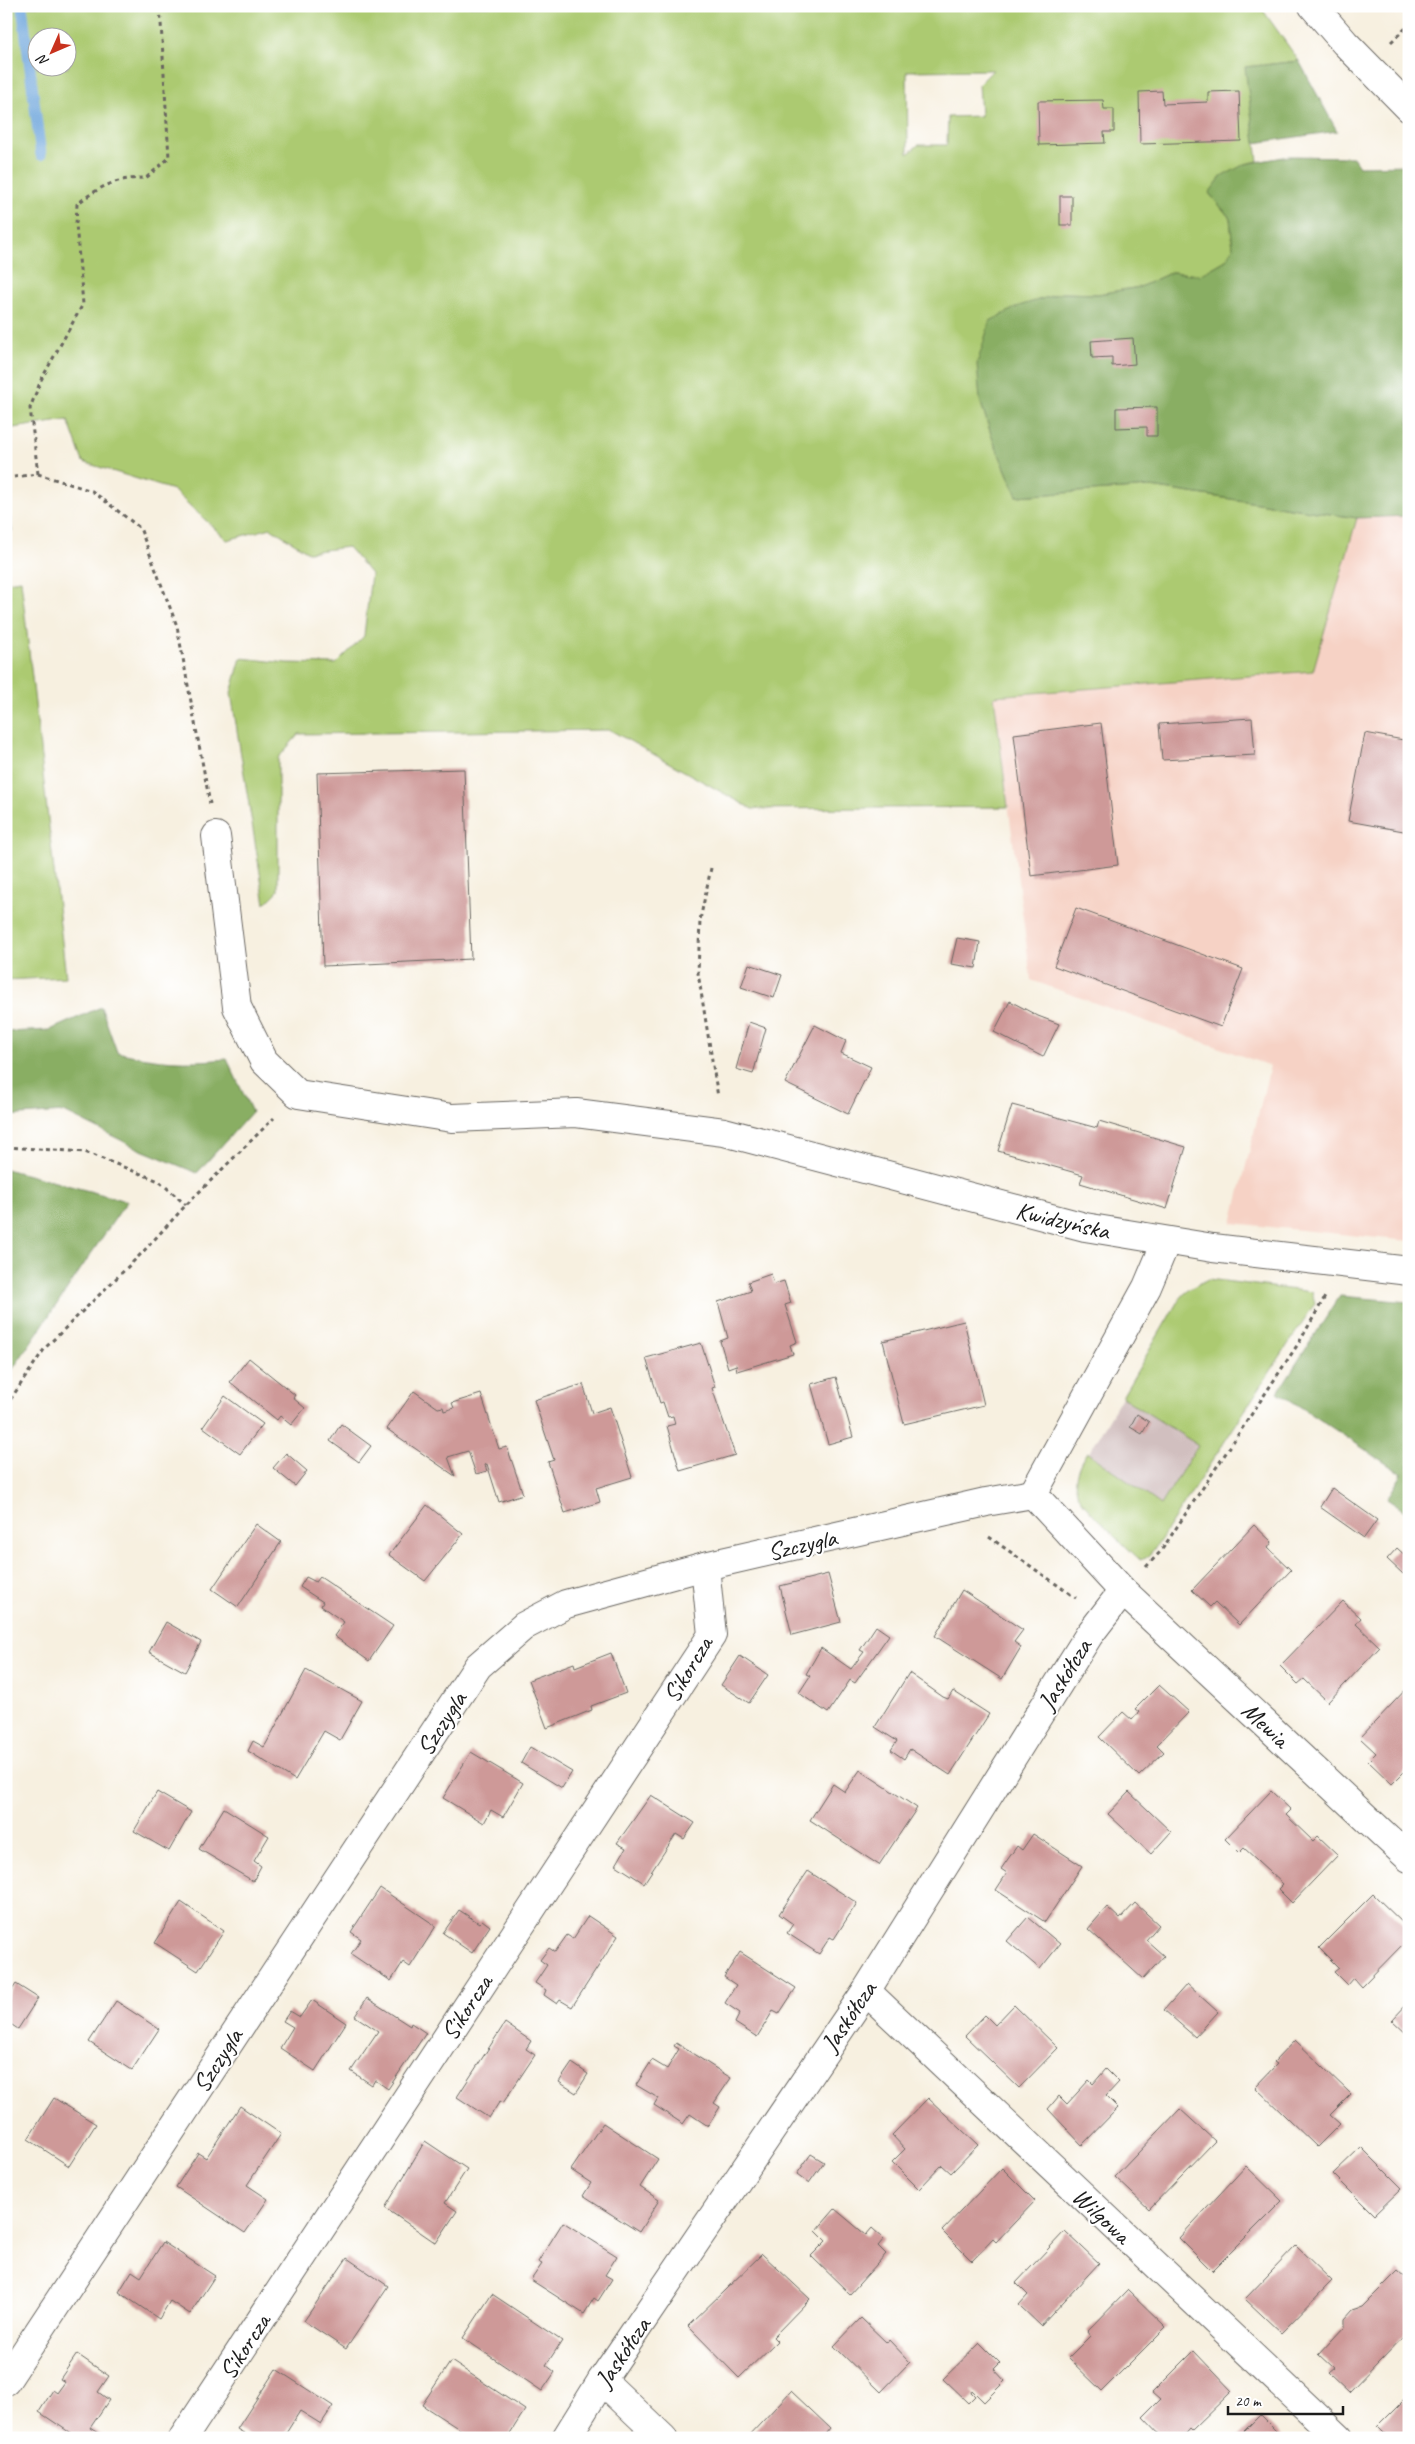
<svg xmlns="http://www.w3.org/2000/svg" width="1415" height="2444" font-family="Caveat,sans-serif">
<rect width="100%" height="100%" fill="#fff"/>
<filter id="ink" filterUnits="userSpaceOnUse"><feTurbulence type="fractalNoise" baseFrequency=".02" numOctaves="2"/><feDisplacementMap in="SourceGraphic" scale="10" xChannelSelector="R" yChannelSelector="G"/><feConvolveMatrix kernelMatrix="1 2 1 2 8 2 1 2 1" color-interpolation-filters="sRGB"/></filter>
<filter id="wash" filterUnits="userSpaceOnUse"><feTurbulence type="fractalNoise" baseFrequency=".0096" numOctaves="4" result="noise"/><feDisplacementMap in="SourceGraphic" scale="20" xChannelSelector="R" yChannelSelector="G"/><feGaussianBlur stdDeviation="1.12" result="paint"/><feColorMatrix in="noise" values="0 0 0 0 0 0 0 0 0 0 0 0 0 0 0 0 0 1.4 0 .05"/><feComposite in="paint" operator="in"/></filter>
<g filter="url(#wash)">
<rect width="100%" height="100%" fill="#f7f0e0"/>
<polygon fill="#f6d2c5" points="1409,516 1409,1241 1232,1223 1270,1066 1031,980 994,696 1312,671 1357,518"/>
<polygon fill="#d1bfbf" points="1122,1397 1198,1445 1161,1506 1089,1453"/>
<g fill="#acca71" stroke="#647346" fill-rule="evenodd">
<path d="M6,6H1260L1299,61L1246,67L1258,161L1245,164L1209,193L1230,218L1233,248L1226,260L1200,275L1172,272L1140,287L1098,294L1061,293L980,400L993,440L1017,496L1151,487L1357,518L1313,671L994,696L1008,807L752,809L610,730L299,734L278,758V891L265,904L231,693L241,658L287,663L336,664L364,636L371,574L348,547L308,552L271,528L227,540L173,490L83,462L68,420L6,429ZM38,38H68V68H38ZM993,70L979,84L981,116L948,117L947,145H918L908,154L907,71Z"/>
<polygon points="21,580 66,977 6,980 6,582"/>
<path d="M1208,1279L1312,1292L1315,1303L1156,1547L1146,1558L1140,1560C1128,1548 1080,1505 1077,1492C1073,1477 1079,1464 1087,1452L1161,1505L1198,1445L1122,1397L1178,1301L1189,1289Z"/>
</g>
<g fill="#89ae63" stroke="#526540">
<polygon points="1299,61 1337,131 1255,143 1245,67"/>
<polygon points="1289,156 1353,157 1359,166 1409,165 1409,516 1357,518 1151,487 1017,496 993,440 980,400 977,364 990,321 1019,306 1061,293 1098,294 1140,287 1172,272 1200,275 1226,260 1233,248 1230,218 1209,193 1221,177 1245,164"/>
<polygon points="6,496 12,531 6,530"/>
<path d="M101,1007L117,1052C159,1062 184,1063 227,1059L252,1112L197,1173L139,1149L64,1112L6,1116V1032L50,1030Z"/>
<polygon points="6,1169 127,1201 6,1379"/>
<polygon points="1340,1296 1409,1302 1409,1514 1387,1499 1402,1474 1278,1392"/>
</g>
<g fill="none" stroke-linecap="round" stroke-linejoin="round">
<polyline stroke="#6ca4db" stroke-width="11" points="22,6 41,155"/>
</g>
<g id="blocks">
<g fill="#ce9998">
<polygon points="1162,91 1163,104 1208,102 1208,92 1239,91 1241,141 1140,144 1139,92"/>
<polygon points="1103,100 1104,109 1114,109 1114,132 1104,132 1105,143 1039,145 1038,101"/>
<rect x="1060" y="196" width="12" height="29"/>
<polygon points="1133,338 1135,364 1112,366 1112,357 1092,358 1091,341"/>
<polygon points="1157,407 1157,436 1147,436 1147,427 1116,428 1116,408"/>
<polygon points="1252,718 1255,755 1162,760 1159,724"/>
<polygon points="1101,723 1118,865 1031,876 1014,734"/>
<polygon points="1365,733 1409,741 1409,832 1348,821"/>
<polygon points="464,769 471,959 323,966 317,773"/>
<polygon points="1076,908 1243,969 1221,1027 1054,966"/>
<polygon points="957,938 980,942 976,968 951,964"/>
<polygon points="749,964 782,975 774,998 741,987"/>
<polygon points="1010,1001 1038,1016 1059,1024 1043,1057 994,1032"/>
<polygon points="749,1022 766,1028 753,1074 736,1069"/>
<polygon points="815,1025 846,1041 841,1053 871,1067 848,1114 785,1083"/>
<polygon points="1012,1105 1097,1128 1099,1121 1186,1147 1167,1209 1080,1183 1083,1175 998,1151"/>
<polygon points="771,1274 774,1284 784,1281 791,1303 785,1305 797,1342 790,1345 793,1354 737,1371 736,1365 728,1368 720,1341 728,1338 718,1302 751,1291 748,1282"/>
<polygon points="964,1321 984,1405 904,1424 883,1341"/>
<polygon points="701,1343 715,1387 712,1388 735,1455 680,1471 667,1426 675,1424 673,1416 668,1417 663,1402 660,1403 646,1358"/>
<polygon points="249,1358 295,1395 293,1398 305,1408 291,1425 280,1416 277,1420 230,1382"/>
<polygon points="836,1377 853,1437 828,1444 811,1384"/>
<polygon points="583,1384 592,1413 610,1407 632,1477 596,1488 600,1502 565,1513 548,1462 554,1460 534,1400"/>
<polygon points="414,1391 438,1408 443,1407 444,1411 454,1408 452,1403 481,1394 499,1449 507,1447 523,1494 499,1502 487,1464 485,1465 487,1471 476,1474 468,1451 448,1457 455,1476 387,1429"/>
<polygon points="225,1396 263,1424 240,1454 203,1427"/>
<polygon points="1137,1414 1149,1422 1142,1434 1130,1427"/>
<polygon points="341,1424 371,1446 359,1462 330,1441"/>
<polygon points="286,1453 307,1471 295,1486 273,1468"/>
<polygon points="1332,1488 1377,1520 1364,1538 1320,1507"/>
<polygon points="427,1505 463,1534 425,1581 389,1555"/>
<polygon points="256,1524 281,1542 238,1607 212,1589"/>
<polygon points="1254,1525 1272,1542 1268,1548 1291,1570 1239,1625 1215,1602 1210,1607 1192,1590"/>
<polygon points="1397,1548 1409,1559 1409,1569 1403,1574 1387,1559"/>
<polygon points="828,1574 841,1622 792,1635 780,1586"/>
<polygon points="306,1577 316,1582 320,1577 393,1626 369,1661 334,1636 344,1622 321,1606 323,1602 300,1587"/>
<polygon points="962,1590 1023,1630 1014,1642 1021,1647 1002,1679 935,1636"/>
<polygon points="1343,1601 1361,1618 1356,1624 1380,1647 1328,1702 1304,1679 1298,1684 1280,1666"/>
<polygon points="166,1622 201,1642 185,1672 149,1652"/>
<polygon points="876,1626 889,1635 855,1683 850,1680 828,1713 799,1693 810,1676 806,1674 821,1648 851,1669 864,1652 860,1650"/>
<polygon points="611,1653 626,1693 591,1706 592,1710 547,1728 529,1680 574,1663 575,1667"/>
<polygon points="740,1656 768,1675 749,1703 721,1685"/>
<polygon points="306,1670 362,1701 340,1740 324,1731 295,1780 248,1751 253,1741 264,1747 266,1744"/>
<polygon points="909,1673 943,1697 948,1699 953,1691 989,1714 950,1775 910,1749 904,1759 891,1750 897,1741 875,1727"/>
<polygon points="1159,1685 1189,1712 1157,1745 1164,1752 1139,1776 1099,1737 1123,1712 1132,1720 1139,1712 1135,1709"/>
<polygon points="1409,1686 1409,1767 1392,1784 1368,1761 1376,1753 1360,1738"/>
<polygon points="530,1747 572,1772 562,1788 521,1763"/>
<polygon points="471,1752 523,1783 503,1817 491,1810 484,1823 443,1798"/>
<polygon points="860,1770 917,1808 879,1865 810,1820 833,1784 845,1792"/>
<polygon points="1271,1791 1291,1810 1286,1815 1313,1841 1318,1836 1338,1855 1292,1903 1278,1889 1283,1884 1244,1848 1239,1853 1225,1839"/>
<polygon points="157,1792 191,1812 169,1851 134,1831"/>
<polygon points="1129,1792 1171,1832 1151,1854 1108,1814"/>
<polygon points="651,1795 695,1823 684,1839 676,1834 644,1883 616,1865 626,1848 617,1843"/>
<polygon points="224,1808 269,1836 254,1861 261,1866 253,1881 199,1849"/>
<polygon points="1033,1834 1082,1866 1045,1922 996,1890 1007,1873 1001,1869 1017,1846 1022,1850"/>
<polygon points="808,1871 857,1903 834,1939 830,1937 819,1954 787,1933 793,1924 779,1914"/>
<polygon points="380,1888 436,1926 410,1967 403,1962 391,1981 351,1954 361,1939 351,1932"/>
<polygon points="1373,1894 1409,1929 1409,1938 1361,1987 1353,1978 1347,1985 1334,1972 1339,1968 1319,1948"/>
<polygon points="181,1902 224,1931 198,1971 155,1943"/>
<polygon points="1135,1903 1159,1925 1146,1940 1164,1956 1143,1979 1088,1929 1107,1907 1120,1919"/>
<polygon points="459,1910 479,1923 482,1920 490,1926 472,1953 443,1933"/>
<polygon points="588,1916 618,1936 572,2007 560,2000 557,2004 544,1995 546,1990 535,1983 547,1965 540,1960 549,1948 555,1952 567,1935 573,1939"/>
<polygon points="1028,1917 1060,1944 1040,1969 1007,1941"/>
<polygon points="740,1952 796,1988 779,2014 773,2011 757,2037 735,2023 740,2013 725,2003 736,1985 724,1977"/>
<polygon points="16,1984 38,1998 18,2029 6,2021 6,1999"/>
<polygon points="1187,1984 1218,2012 1195,2037 1164,2010"/>
<polygon points="367,1998 410,2026 411,2023 426,2033 388,2089 375,2080 372,2085 351,2071 378,2031 355,2016"/>
<polygon points="312,2000 346,2023 315,2071 280,2048 293,2027 283,2021 290,2011 300,2017"/>
<polygon points="116,2001 159,2029 132,2070 89,2042"/>
<polygon points="1409,2002 1409,2036 1392,2020"/>
<polygon points="1014,2005 1058,2048 1019,2088 965,2036 985,2015 995,2025"/>
<polygon points="505,2023 531,2041 526,2049 535,2055 503,2103 500,2101 489,2118 457,2097"/>
<polygon points="1295,2040 1351,2094 1330,2115 1340,2124 1317,2147 1255,2087 1277,2064 1274,2062"/>
<polygon points="676,2043 731,2078 714,2103 720,2107 708,2126 690,2114 683,2124 654,2105 658,2098 636,2085 652,2060 667,2069 679,2049 674,2046"/>
<polygon points="572,2063 588,2074 576,2093 559,2082"/>
<polygon points="1106,2069 1119,2082 1106,2096 1118,2108 1082,2145 1048,2109 1059,2096 1067,2104 1089,2080 1093,2084"/>
<polygon points="54,2098 96,2124 69,2166 28,2139"/>
<polygon points="928,2098 978,2145 951,2173 942,2165 919,2189 892,2162 905,2149 892,2135"/>
<polygon points="240,2106 281,2134 247,2185 268,2199 245,2233 176,2187 198,2153 206,2158"/>
<polygon points="1180,2109 1215,2141 1149,2209 1115,2177"/>
<polygon points="603,2123 658,2159 640,2187 659,2200 639,2232 583,2196 591,2183 571,2170"/>
<polygon points="425,2141 467,2169 445,2203 457,2211 436,2243 385,2208"/>
<polygon points="1361,2147 1402,2188 1374,2215 1333,2174"/>
<polygon points="811,2154 824,2162 809,2183 797,2174"/>
<polygon points="1246,2166 1282,2201 1212,2271 1179,2238"/>
<polygon points="1002,2168 1035,2201 996,2242 993,2239 972,2261 942,2231"/>
<polygon points="835,2209 866,2235 872,2228 884,2239 878,2246 886,2254 850,2294 811,2256 826,2241 816,2231"/>
<polygon points="563,2222 617,2256 605,2275 612,2279 598,2301 594,2298 584,2314 531,2280 542,2264 538,2262"/>
<polygon points="1065,2231 1099,2263 1041,2326 1019,2305 1028,2295 1016,2283"/>
<polygon points="163,2242 215,2276 190,2314 170,2301 159,2319 119,2292 132,2271 141,2277"/>
<polygon points="1296,2246 1332,2281 1281,2333 1245,2299"/>
<polygon points="762,2254 810,2299 773,2337 777,2341 739,2378 688,2326"/>
<polygon points="347,2258 388,2286 346,2349 304,2321"/>
<polygon points="1398,2271 1409,2281 1409,2331 1349,2393 1328,2373 1334,2368 1319,2354 1345,2326 1345,2319 1353,2310 1362,2307"/>
<polygon points="1128,2290 1166,2327 1102,2391 1068,2358 1090,2336 1087,2332"/>
<polygon points="492,2294 562,2341 546,2365 555,2372 542,2391 463,2338"/>
<polygon points="861,2318 887,2343 889,2340 910,2362 881,2392 834,2346"/>
<polygon points="980,2343 1000,2363 994,2369 1005,2381 984,2402 972,2390 971,2392 975,2396 968,2403 943,2379"/>
<polygon points="1194,2351 1232,2391 1191,2431 1189,2429 1181,2438 1163,2438 1143,2417 1160,2400 1152,2393"/>
<polygon points="77,2354 109,2376 98,2392 109,2400 90,2428 106,2438 78,2438 39,2412 53,2390 57,2393 65,2382 60,2379"/>
<polygon points="451,2361 525,2410 507,2438 473,2438 422,2405"/>
<polygon points="276,2369 333,2406 321,2424 300,2411 283,2438 252,2438 237,2429"/>
<polygon points="791,2391 830,2428 822,2438 747,2438"/>
<polygon points="1409,2395 1409,2438 1390,2438 1378,2426"/>
<polygon points="1260,2415 1283,2438 1237,2438"/>
</g>
</g>
</g>
<g filter="url(#ink)">
<use href="#blocks" fill-opacity="0" stroke="#696661" stroke-width="1"/>
<g fill="none" stroke-linecap="round" stroke-linejoin="round">
<g stroke="#696661" stroke-width="30">
<g id="minor">
<polyline points="1313,6 1345,43 1409,108"/>
<polyline points="216,836 237,1007 264,1061 298,1094 452,1118 576,1113 724,1132 1085,1227 1213,1248 1409,1271"/>
<polyline points="1033,1494 1123,1591 1409,1858"/>
<polyline points="1033,1494 1147,1287 1166,1242"/>
<polyline points="866,1991 1339,2438"/>
<polyline points="602,2380 663,2438"/>
<polyline points="6,2381 478,1666 524,1626 566,1604 705,1566 986,1502 1033,1494"/>
<polyline points="183,2438 712,1635 705,1566"/>
<polyline points="566,2438 602,2380 866,1991 1089,1635 1123,1591"/>
</g>
</g>
<g stroke="#696661" stroke-width="3" stroke-dasharray="4 4" stroke-linecap="butt">
<polyline points="1391,42 1409,25"/>
<path d="M38,474L30,408L41,380L83,304L76,224L77,204C101,186 115,178 146,178L169,158L160,6"/>
<polyline points="6,478 38,474 92,491 140,528 177,626 210,804"/>
<polyline points="711,868 700,920 698,973 718,1097"/>
<polyline points="6,1147 85,1152 159,1181 186,1205"/>
<polyline points="6,1406 45,1348 142,1253 186,1205 274,1118"/>
<polyline points="989,1537 1076,1598"/>
<polyline points="1146,1567 1161,1551 1300,1341 1326,1295"/>
</g>
<use href="#minor" stroke="#fff" stroke-width="28"/>
</g>
</g>
<g text-anchor="middle" stroke-width="4" stroke-linejoin="round" paint-order="stroke">
<g font-size="25" fill="#1c1c1c" stroke="#fff">
<text transform="translate(1063 1220) rotate(13)" y="9">Kwidzyńska</text>
<text transform="translate(802 1544) rotate(-13)" y="9">Szczygla</text>
<text transform="translate(687 1669) rotate(-59)" y="9">Sikorcza</text>
<text transform="translate(1064 1674) rotate(-58)" y="9">Jaskółcza</text>
<text transform="translate(441 1723) rotate(-57)" y="9">Szczygla</text>
<text transform="translate(1266 1724) rotate(43)" y="9">Mewia</text>
<text transform="translate(466 2007) rotate(-57)" y="9">Sikorcza</text>
<text transform="translate(848 2016) rotate(-56)" y="9">Jaskółcza</text>
<text transform="translate(217 2060) rotate(-57)" y="9">Szczygla</text>
<text transform="translate(1102 2215) rotate(43)" y="9">Wilgowa</text>
<text transform="translate(244 2346) rotate(-57)" y="9">Sikorcza</text>
<text transform="translate(622 2352) rotate(-56)" y="9">Jaskółcza</text>
</g>
</g>
<rect width="1415" height="2444" fill="none" stroke="#fff" stroke-width="25"/>
<g transform="translate(52 52) rotate(225)"><circle r="24" fill="#ffffff" stroke="#a4a4a4"/>
<path d="M0-4L9 19L0 12L-9 19Z" fill="#c8321e"/>
<text y="-8" font-size="14" font-weight="bold" text-anchor="middle" fill="#1c1c1c">N</text>
</g>
<path d="M1228 2406v8h115v-8" fill="none" stroke="#1c1c1c" stroke-width="2.5"/>
<text x="1235" y="2406" font-size="15" fill="#1c1c1c" stroke="#ffffff" stroke-width="4" paint-order="stroke">20 m</text>
</svg>
